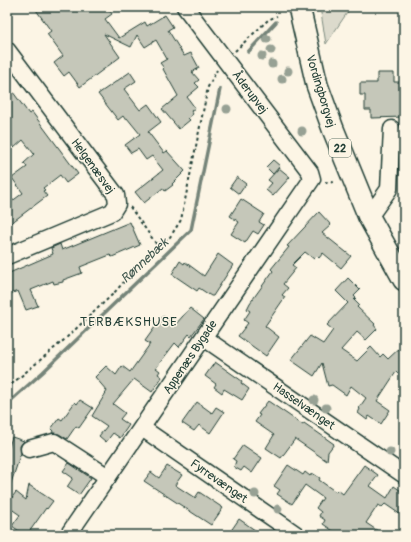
<svg xmlns="http://www.w3.org/2000/svg" width="411" height="542" font-family="Pangolin,sans-serif">
<rect width="100%" height="100%" fill="#fcf5e5"/>
<filter id="ink" filterUnits="userSpaceOnUse"><feTurbulence type="fractalNoise" baseFrequency=".025" numOctaves="2"/><feDisplacementMap in="SourceGraphic" scale="8" xChannelSelector="R" yChannelSelector="G"/><feConvolveMatrix kernelMatrix="1 2 1 2 8 2 1 2 1" color-interpolation-filters="sRGB"/></filter>
<g filter="url(#ink)">
<polygon fill="#dcdacc" stroke="#7e8c80" points="320,7 351,7 326,44"/>
<g fill="none" stroke-linecap="round" stroke-linejoin="round">
<g stroke="#758479" stroke-width="3.5">
<polyline points="334,9 336,7"/>
<polyline points="248,52 276,22"/>
<polyline points="7,404 43,372 191,230 220,89"/>
</g>
</g>
<g fill="#c5c7b9" stroke="#1f3d34">
<polygon points="34,7 107,7 112,14 105,19 119,38 145,22 147,26 165,15 173,27 168,30 184,56 191,53 199,68 192,72 199,80 195,83 199,87 187,97 195,108 191,111 193,114 188,118 190,120 179,129 162,109 178,96 163,69 164,68 160,63 167,59 156,40 145,47 137,35 131,47 104,34 120,57 80,87 69,72 64,76 54,63 63,56 47,34 51,31"/>
<polygon points="130,72 136,81 124,89 140,110 148,104 161,122 148,132 164,153 167,151 185,171 172,184 173,185 165,191 163,188 144,203 135,192 163,170 152,156 146,160 138,149 131,153 125,145 140,134 127,118 125,119 123,116 118,120 98,94"/>
<polygon points="377,73 394,73 394,82 404,82 404,117 371,118 371,110 365,110 365,95 360,95 360,83 377,83"/>
<polygon points="7,84 29,114 32,112 78,174 66,183 60,175 43,188 45,190 43,191 47,196 7,226 7,205 23,193 12,178 27,167 24,163 34,154 23,140 14,148 7,139"/>
<polygon points="273,160 280,166 273,174 266,167"/>
<polygon points="279,168 290,177 273,196 266,190 272,183 268,180"/>
<polygon points="237,177 246,184 239,194 230,187"/>
<polygon points="241,199 264,214 259,222 264,225 258,234 253,231 245,243 231,234 239,222 230,216"/>
<polygon points="319,212 331,225 322,233 351,256 341,268 323,253 319,258 317,256 314,259 305,252 292,265 296,268 283,284 288,288 282,295 285,297 265,326 279,337 266,356 238,336 248,323 244,320 250,311 247,309 250,303 273,271 271,269 289,247 287,246"/>
<polygon points="130,222 140,245 112,257 110,255 80,267 82,273 63,280 63,282 54,284 53,281 31,290 38,306 26,310 18,291 7,295 7,274 53,254 51,248 60,244 62,250"/>
<polygon points="218,254 233,265 213,296 211,296 199,288 197,291 172,274 180,261 184,264 185,262 204,276"/>
<polygon points="348,278 360,290 354,296 356,298 354,300 359,305 357,307 375,324 374,325 377,329 366,340 357,332 341,350 357,361 371,347 380,357 383,354 388,359 404,344 404,370 399,375 396,372 377,401 390,410 381,424 369,416 367,420 358,413 360,409 359,408 366,398 351,386 346,395 332,385 328,386 322,363 314,376 291,360 310,336 323,344 333,330 327,325 348,303 336,291"/>
<polygon points="190,308 204,319 191,336 189,334 179,347 175,343 156,368 160,371 158,374 162,377 152,392 134,379 113,404 125,413 120,419 129,425 120,438 113,433 106,442 99,436 107,426 92,416 107,391 95,377 106,366 116,375 122,366 130,372 150,344 145,341 163,316 175,325"/>
<polygon points="215,362 242,381 241,383 249,389 242,400 224,389 222,393 214,387 216,384 205,376"/>
<polygon points="80,400 93,408 79,428 76,426 67,439 59,434 52,433 53,431 51,429 59,418 62,420 75,402 77,404"/>
<polygon points="268,401 303,425 304,423 334,444 328,452 327,461 295,439 281,458 266,448 274,435 255,422 260,415 258,414"/>
<polygon points="197,402 212,413 216,407 224,412 210,433 199,425 194,431 182,423"/>
<polygon points="12,437 24,441 20,446 21,453 9,489 7,489 7,453"/>
<polygon points="243,445 262,458 252,473 244,467 241,471 234,467 236,461 233,459"/>
<polygon points="69,463 91,478 79,495 67,487 73,478 63,471"/>
<polygon points="288,465 303,475 305,472 310,476 312,473 320,478 319,480 336,492 338,490 343,494 364,465 378,475 370,486 387,498 394,486 404,493 404,517 385,504 382,507 378,505 366,523 384,535 339,535 323,524 325,520 319,516 321,512 316,508 323,498 305,485 292,504 277,494 280,490 274,486"/>
<polygon points="167,466 182,475 175,485 195,498 199,492 223,508 211,525 144,481 151,472 159,478"/>
<polygon points="29,485 53,501 47,509 46,508 27,535 25,535 12,526 20,515 7,506 7,504 16,492 26,500"/>
<polygon points="239,519 262,535 228,535"/>
</g>
<g fill="none" stroke-linecap="round" stroke-linejoin="round">
<g stroke="#1f3d34" stroke-width="19">
<g id="minor">
<polyline points="7,50 116,195 117,204 112,212 7,256"/>
<polyline points="369,217 389,189 392,129"/>
<polyline points="204,338 404,475"/>
<polyline points="142,428 297,535"/>
<polyline points="29,449 54,442 108,477"/>
<polyline points="68,535 312,179 310,172 185,7"/>
</g>
</g>
<g stroke="#1f3d34" stroke-width="24">
<polyline id="major" points="299,7 317,85 333,129 369,217 404,280"/>
</g>
<g stroke="#1f3d34" stroke-width="2" stroke-dasharray="3 3" stroke-linecap="butt">
<polyline points="235,51 268,20 277,16"/>
<polyline points="325,182 330,183 336,180"/>
<polyline points="130,207 157,245"/>
<polyline points="7,388 64,340 113,294 157,245 170,237 181,220 208,87 217,70"/>
</g>
<use href="#minor" stroke="#fcf5e5" stroke-width="16"/>
<use href="#major" stroke="#fcf5e5" stroke-width="21"/>
</g>
<g fill="#97a194">
<circle cx="267" cy="39" r="4.5"/>
<circle cx="271" cy="50" r="4.5"/>
<circle cx="262" cy="56" r="4.5"/>
<circle cx="272" cy="64" r="4.5"/>
<circle cx="288" cy="71" r="4.5"/>
<circle cx="282" cy="79" r="4.5"/>
<circle cx="227" cy="109" r="4.5"/>
<circle cx="302" cy="131" r="4.5"/>
<circle cx="314" cy="400" r="4.5"/>
<circle cx="326" cy="408" r="4.5"/>
<circle cx="390" cy="452" r="4.5"/>
<circle cx="255" cy="494" r="4.5"/>
<circle cx="278" cy="509" r="4.5"/>
</g>
</g>
<g text-anchor="middle" stroke-width="3" stroke-linejoin="round" paint-order="stroke">
<rect fill="#fcf5e5" stroke="#617469" stroke-width="1" x="329" y="139" width="22" height="18" rx="3"/>
<g font-size="11" font-weight="bold" fill="#1f3d34">
<text x="340" y="152">22</text>
</g>
<g font-size="12" fill="#1f3d34" stroke="#fcf5e5">
<text transform="translate(321 91) rotate(73)" y="4">Vordingborgvej</text>
<text transform="translate(250 92) rotate(53)" y="4">Åderupvej</text>
<text transform="translate(93 166) rotate(54)" y="4">Helgenæsvej</text>
<text transform="translate(190 357) rotate(-56)" y="4">Appenæs Bygade</text>
<text transform="translate(304 406) rotate(35)" y="4">Hasselvænget</text>
<text transform="translate(219 481) rotate(35)" y="4">Fyrrevænget</text>
</g>
<g font-size="13" font-style="italic" fill="#435a51" stroke="#fcf5e5">
<text transform="translate(144 260) rotate(-43)" y="5">Rønnebæk</text>
</g>
<g font-size="13" letter-spacing="1" fill="#1f3d34" stroke="#fcf5e5">
<text x="129" y="326">TERBÆKSHUSE</text>
</g>
</g>
<rect width="411" height="542" fill="none" stroke="#fcf5e5" stroke-width="24"/>
<rect x="12" y="12" width="387" height="518" fill="none" stroke="#1f3d34" stroke-width="1.5" filter="url(#ink)"/>
</svg>
